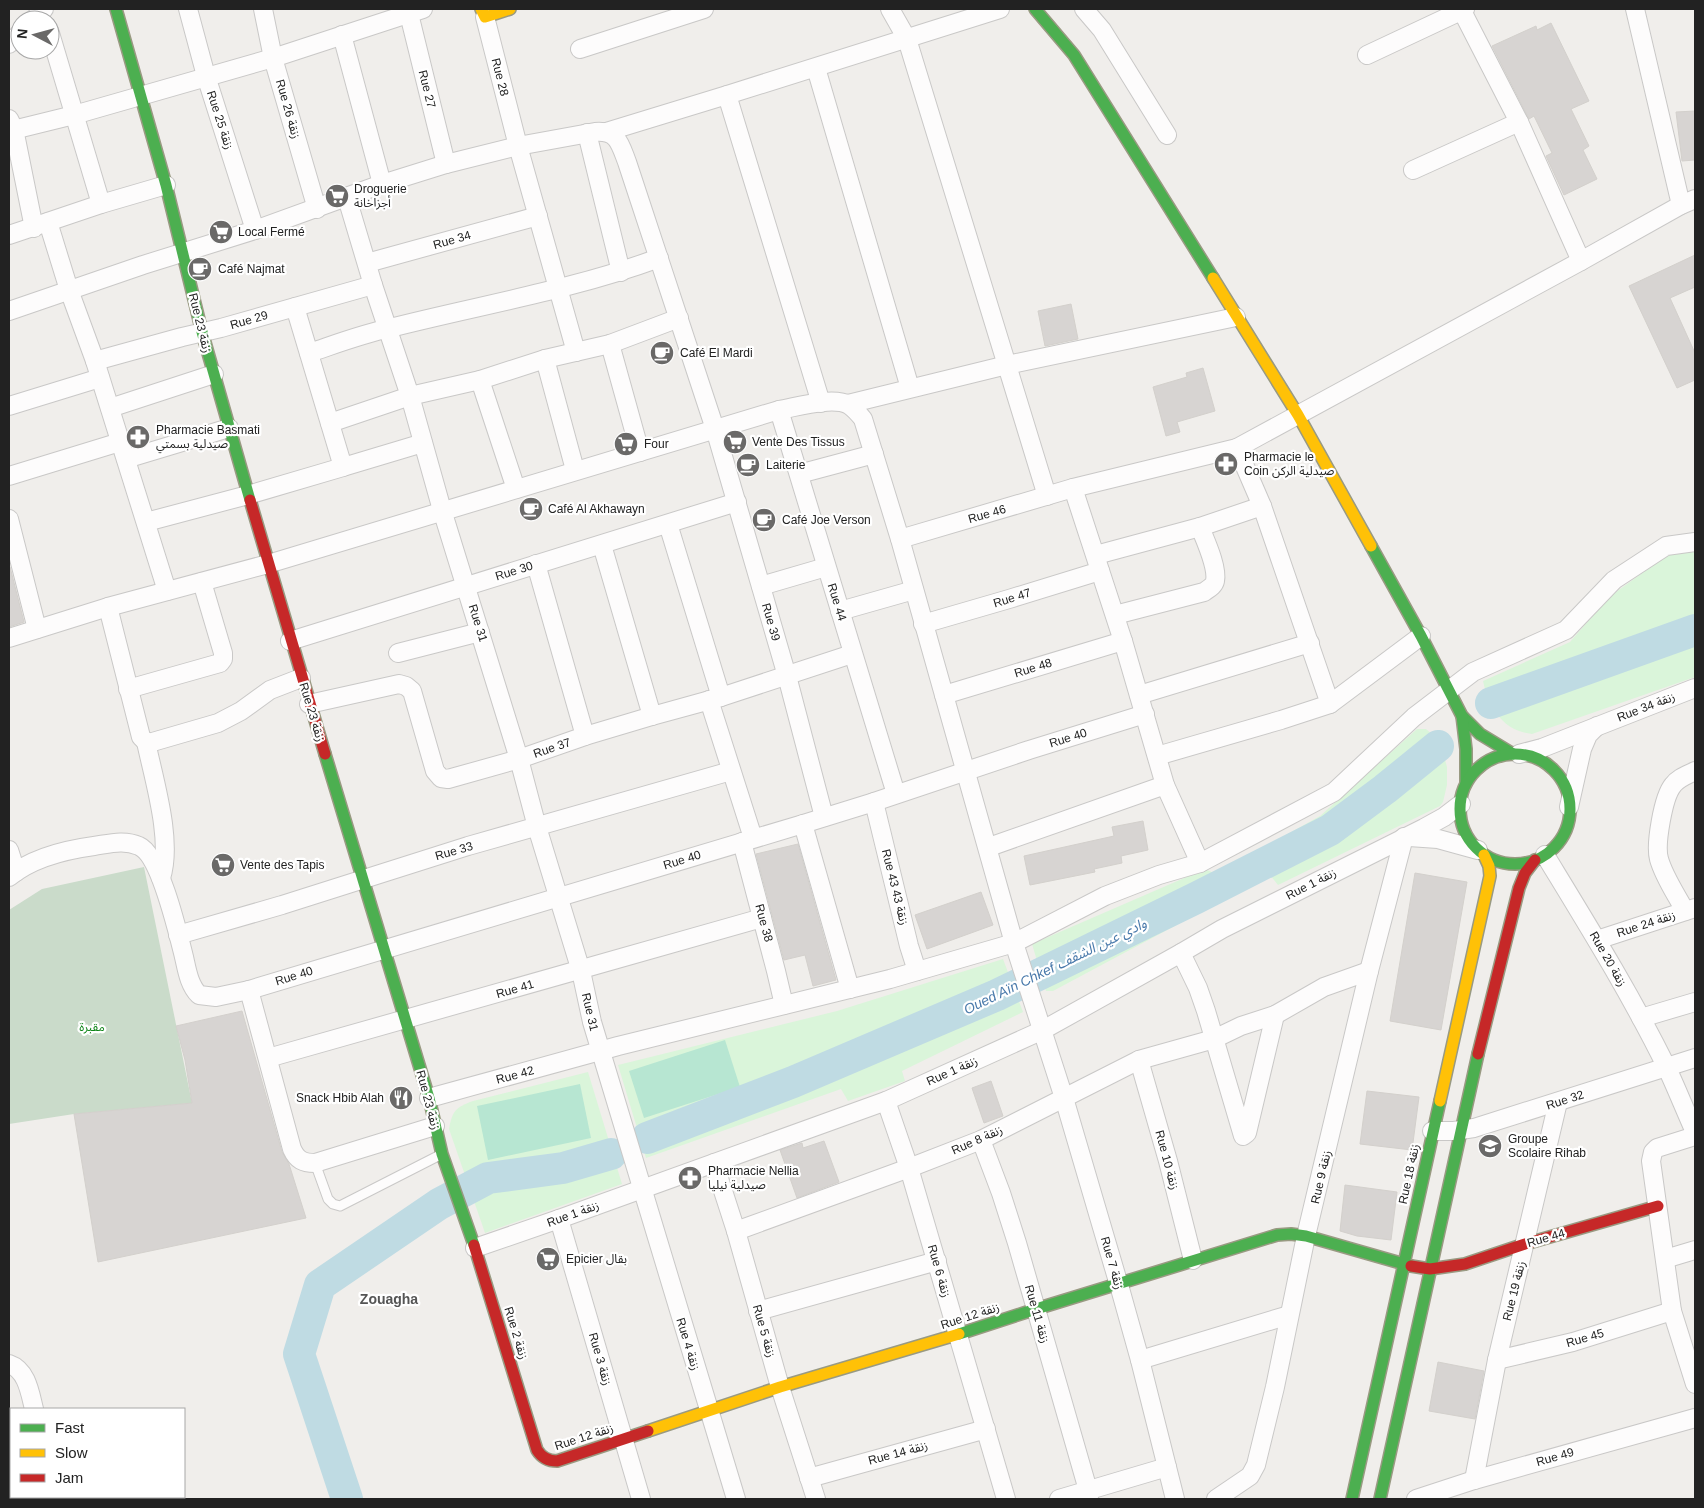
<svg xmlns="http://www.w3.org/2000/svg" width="1704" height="1508" font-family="Helvetica,'Noto Sans Arabic',sans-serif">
<rect width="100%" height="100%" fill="#f0eeeb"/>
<polygon fill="#cadbca" points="144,867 192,1103 74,1114 9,1124 9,910 42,889"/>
<g fill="#daf5da">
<path d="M1695,547V677L1532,734C1503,731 1489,708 1483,681L1570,642L1609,597L1659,561L1675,552Z"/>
<polygon points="1417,729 1426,729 1433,735 1443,753 1447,767 1447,785 1443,802 1440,806 1278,885 1270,875 1053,991 1046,991 1032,944 1205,869 1216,874 1320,816"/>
<polygon points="1003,959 1023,1012 902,1071 905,1081 848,1101 841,1089 646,1158 618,1065 837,1011"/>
<path d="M588,1072L622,1184L485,1233L449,1129C452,1111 456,1107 473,1101Z"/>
</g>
<g fill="#b7e6d2">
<polygon points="725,1040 740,1087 644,1118 629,1071"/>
<polygon points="580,1084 591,1138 488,1160 477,1106"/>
</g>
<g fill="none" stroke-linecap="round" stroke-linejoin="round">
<g stroke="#bfdbe3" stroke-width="32">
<polyline points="1491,703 1695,630"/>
<polyline points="647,1138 793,1082 997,995 1196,898 1330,830 1385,789 1438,746"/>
<polyline points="347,1499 299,1354 320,1285 439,1204 488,1178 563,1168 611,1154"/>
</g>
</g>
<g fill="#d7d4d2" stroke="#d3d0cc">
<polygon points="1551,23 1589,101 1571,109 1589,146 1583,150 1597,179 1564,195 1546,156 1552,153 1534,116 1529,119 1492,46 1536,26 1537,30"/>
<polygon points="1695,111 1695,160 1682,161 1676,112"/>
<polygon points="1695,255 1695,287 1670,298 1695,353 1695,380 1677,388 1629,286"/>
<polygon points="1071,304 1078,339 1045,346 1038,311"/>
<polygon points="1203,368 1215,411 1177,422 1180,432 1166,436 1153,387 1187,377 1186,373"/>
<polygon points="9,567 10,567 24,622 9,627"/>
<polygon points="1143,821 1148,850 1121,856 1122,863 1094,869 1095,872 1030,885 1024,856 1114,836 1112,827"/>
<polygon points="798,844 836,980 813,986 805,955 784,960 756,854"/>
<polygon points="1415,873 1467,882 1441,1030 1390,1021"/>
<polygon points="981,892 993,925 927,949 915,915"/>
<polygon points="242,1011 282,1152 289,1164 306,1218 98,1262 74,1114 192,1103 185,1060 176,1026"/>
<polygon points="991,1081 1003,1116 984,1123 972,1088"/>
<polygon points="1367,1091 1419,1097 1412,1150 1360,1144"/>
<polygon points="824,1141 839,1182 797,1198 780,1150 802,1143 803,1148"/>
<polygon points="1345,1185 1397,1192 1391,1240 1357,1236 1340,1231"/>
<polygon points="1438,1362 1484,1371 1475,1419 1429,1411"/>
</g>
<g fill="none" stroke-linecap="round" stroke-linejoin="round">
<g stroke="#c9c8c7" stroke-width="11">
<polyline id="lane" points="315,1163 328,1199 333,1204 340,1206 440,1155"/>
</g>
<g stroke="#c9c8c7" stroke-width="20">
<g id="street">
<polyline points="188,9 206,76 255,230"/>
<polyline points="263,9 273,58 317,209"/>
<polyline points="890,9 907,39 1047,496"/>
<polyline points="1084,9 1102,30 1167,135"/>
<polyline points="1461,9 1519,122 1581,261"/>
<polyline points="1635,9 1681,205"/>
<polyline points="409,14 446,164"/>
<polyline points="485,17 518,146 576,352"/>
<polyline points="33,20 44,9"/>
<polyline points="50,33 101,204"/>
<polyline points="342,35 382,184"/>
<polyline points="9,44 20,33"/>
<polyline points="580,49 704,9"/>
<polyline points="1367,55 1465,9"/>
<polyline points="816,68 910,388"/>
<polyline points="727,95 821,403"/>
<polyline points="9,119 14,129 34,228"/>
<polyline points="9,131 74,115 273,58 423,9"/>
<polyline points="606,132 727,95 1000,9"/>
<polyline points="587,133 621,272"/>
<polyline points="1413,170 1519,122"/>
<polyline points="347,198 373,285 410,396 442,510 519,759 537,827 581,971 592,1022 736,1499"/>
<polyline points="48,222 69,290 95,361 167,591"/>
<polyline points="9,235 101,204 166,185"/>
<polyline points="367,263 538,216"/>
<polyline points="295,307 343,467 423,443"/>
<path d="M9,311L143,265L255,230L382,184L446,164L518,146L595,132C618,130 620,144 627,162L715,429L787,676L824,817"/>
<polyline points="610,344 640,452"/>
<path d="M309,353C336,344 362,334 390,328C480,305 572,290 659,258"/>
<polyline points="545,359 575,470"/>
<polyline points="95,361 182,337 221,328 373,285"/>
<polyline points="480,380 516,489"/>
<polyline points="848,404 1007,365 1236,317"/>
<polyline points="9,406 100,378"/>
<polyline points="110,408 214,374"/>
<polyline points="779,410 896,794"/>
<polyline points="330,423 410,396 480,380 545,359 610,344 679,318"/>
<polyline points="1237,448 1581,261 1681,205 1695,199"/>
<polyline points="126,459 229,428"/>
<polyline points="799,474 874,454"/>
<polyline points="9,476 120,442"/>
<polyline points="1073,488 1123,641 1165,785 1200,863"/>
<polyline points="9,519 37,629"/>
<polyline points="146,522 248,495 343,467"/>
<polyline points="668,524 721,697"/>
<polyline points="900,539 1073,488 1237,448 1262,506 1330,704 1281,720 1157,756"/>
<polyline points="602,545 652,716"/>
<polyline points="1096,555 1200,527 1262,506"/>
<polyline points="536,564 585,736"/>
<polyline points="761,586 826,567"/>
<polyline points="108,607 141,737 146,742 149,743 218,723 241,711 270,690 301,678"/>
<polyline points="840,611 914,590"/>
<path d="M1115,615L1204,592C1208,589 1214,586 1215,581C1218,567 1205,540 1200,527"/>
<polyline points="923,624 1009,599 1100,571"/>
<path d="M9,638L108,607L268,564L779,410C797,407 833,396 849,405C855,409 859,414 863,419L900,539L1014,943L1064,1098L1119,1285L1140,1360L1175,1499"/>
<polyline points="290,641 737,502"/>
<polyline points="398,653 480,632"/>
<polyline points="128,689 220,663 223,659 223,653 202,582"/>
<polyline points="944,695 1123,641"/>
<polyline points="1139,695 1310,643"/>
<polyline points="709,700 753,838"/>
<polyline points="309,704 399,684 406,686 412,691 435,771 441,778 448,779 519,759 585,736 652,716 721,697 852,654"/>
<polyline points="1330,704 1421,636"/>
<path d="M146,742C154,780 173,841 161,878"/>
<polyline points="1519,754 1542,748 1695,688"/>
<polyline points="874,802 909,946 917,971"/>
<polyline points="1569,807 1582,749 1588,735 1597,726"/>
<polyline points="803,824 850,989"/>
<polyline points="1409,837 1438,839 1478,850"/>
<polyline points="742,842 776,971 784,1005"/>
<polyline points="989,847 1165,785"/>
<polyline points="9,850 16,872"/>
<path d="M1545,855C1587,924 1630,993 1666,1066C1676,1087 1685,1110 1695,1132"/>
<path d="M9,877C32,858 64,850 94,846C108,844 124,839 139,846C160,855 178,933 184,957C187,970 189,985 199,995L216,997L249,990L803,824L874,802L1029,750L1145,714"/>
<path d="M1685,911C1676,894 1664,877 1659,859C1655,845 1663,797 1673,785C1678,778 1687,775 1695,771"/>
<polyline points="178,935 282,905 468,846 731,771"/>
<polyline points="1597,940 1695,908"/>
<polyline points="1181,953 1198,988 1206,1011 1243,1136 1247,1133 1275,1015"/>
<path d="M249,990L292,1149C297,1160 303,1163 315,1163L435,1126"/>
<polyline points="1641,1018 1695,1002"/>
<polyline points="268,1058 762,918"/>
<polyline points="1139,1060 1168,1161 1193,1260"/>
<polyline points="429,1098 618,1046 890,979 1014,943 1105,896 1159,875 1200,863 1334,792 1414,717 1473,672 1566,630 1614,580 1666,546 1695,542"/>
<polyline points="886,1101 909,1168 1006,1499"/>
<polyline points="1432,1131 1454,1131 1474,1128 1695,1058"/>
<polyline points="1695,1136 1657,1148 1653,1152 1651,1161 1672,1311 1695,1384"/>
<polyline points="981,1140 1001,1193 1017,1243 1088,1490 1089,1499"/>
<polyline points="714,1163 736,1231 780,1387 816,1499"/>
<polyline points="559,1219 641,1499"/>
<polyline points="736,1231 909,1168 981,1140 1139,1060 1214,1039 1241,1026 1275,1015 1324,987 1369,971"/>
<polyline points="475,1248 559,1219 886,1101 1043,1030 1181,953 1222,929 1424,828 1444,817 1461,804"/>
<polyline points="1665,1259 1695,1250"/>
<polyline points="758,1311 937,1261"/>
<polyline points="1140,1360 1289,1315"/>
<polyline points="1497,1360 1573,1342 1672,1311"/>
<path d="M9,1364C27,1370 30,1393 34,1409"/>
<polyline points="809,1478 986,1429"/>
<polyline points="1474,1480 1497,1360 1558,1102"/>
<polyline points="61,1497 61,1499"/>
<polyline points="1059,1499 1167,1467"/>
<polyline points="1216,1499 1250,1476 1256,1465 1275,1387 1306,1236 1369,971 1404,837"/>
<polyline points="1416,1499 1474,1480 1695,1418"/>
</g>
</g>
<g stroke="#999a82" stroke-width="14">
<g id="fast">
<polyline points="116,9 166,185 202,332 250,500"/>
<polyline points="1035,9 1074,55 1213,278"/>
<polyline points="1371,546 1421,636 1462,716 1480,734 1513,754"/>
<polyline points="1462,716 1466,749 1466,783"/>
<polyline points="325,754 429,1098 442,1154 474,1245"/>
<circle cx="1515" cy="809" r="55"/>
<polyline points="959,1334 1036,1309 1277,1235 1291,1234 1306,1236 1411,1266"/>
<polyline points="1352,1499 1440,1101"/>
<polyline points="1380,1499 1478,1054"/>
</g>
</g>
<g stroke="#999a82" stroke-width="14">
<g id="slow">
<polyline points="481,9 485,17 510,9"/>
<polyline points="1213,278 1298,415 1371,546"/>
<polyline points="1440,1101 1490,876 1489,866 1484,855"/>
<polyline points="648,1431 780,1387 959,1334"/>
</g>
</g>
<g stroke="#999a82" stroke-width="14">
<g id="jam">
<polyline points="250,500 325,754"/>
<polyline points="1478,1054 1519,888 1525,873 1535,860"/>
<path d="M474,1245L537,1450C542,1458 548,1461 557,1461L648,1431"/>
<polyline points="1411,1266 1430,1269 1465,1264 1525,1244 1658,1206"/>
</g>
</g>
<use href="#lane" stroke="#fdfcfc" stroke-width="9"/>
<use href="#street" stroke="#fdfcfc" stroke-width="18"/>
<use href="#fast" stroke="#4caf50" stroke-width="11"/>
<use href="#slow" stroke="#ffc107" stroke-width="11"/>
<use href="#jam" stroke="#c62828" stroke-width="11"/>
</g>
<defs>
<g id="supermarket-disc" transform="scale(1.25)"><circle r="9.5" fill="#6a6968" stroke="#fff"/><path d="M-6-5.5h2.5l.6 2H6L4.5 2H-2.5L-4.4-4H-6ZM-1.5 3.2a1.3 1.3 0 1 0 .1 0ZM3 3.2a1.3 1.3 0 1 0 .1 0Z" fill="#fff"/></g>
<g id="cafe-disc" transform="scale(1.25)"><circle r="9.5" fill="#6a6968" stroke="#fff"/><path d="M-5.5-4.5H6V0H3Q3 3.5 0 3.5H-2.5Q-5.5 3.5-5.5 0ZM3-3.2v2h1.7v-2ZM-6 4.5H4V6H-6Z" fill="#fff"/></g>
<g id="pharmacy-disc" transform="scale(1.25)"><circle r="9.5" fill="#6a6968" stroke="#fff"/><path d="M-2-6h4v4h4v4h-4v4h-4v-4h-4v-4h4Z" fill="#fff"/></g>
<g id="restaurant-disc" transform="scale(1.25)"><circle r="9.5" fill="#6a6968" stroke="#fff"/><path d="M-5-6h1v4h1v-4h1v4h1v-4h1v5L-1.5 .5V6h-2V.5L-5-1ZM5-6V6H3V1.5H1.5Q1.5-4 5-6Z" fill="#fff"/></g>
<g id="school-disc" transform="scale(1.25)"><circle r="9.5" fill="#6a6968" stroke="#fff"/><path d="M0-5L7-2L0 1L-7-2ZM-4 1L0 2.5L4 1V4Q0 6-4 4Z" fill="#fff"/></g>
</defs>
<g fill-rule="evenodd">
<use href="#supermarket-disc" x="337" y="196"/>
<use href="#supermarket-disc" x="221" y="232"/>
<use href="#cafe-disc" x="200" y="269"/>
<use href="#cafe-disc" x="662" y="353"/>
<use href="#pharmacy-disc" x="138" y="437"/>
<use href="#supermarket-disc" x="735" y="442"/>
<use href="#supermarket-disc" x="626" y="444"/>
<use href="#pharmacy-disc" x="1226" y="464"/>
<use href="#cafe-disc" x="748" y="465"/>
<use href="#cafe-disc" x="531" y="509"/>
<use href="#cafe-disc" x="764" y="520"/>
<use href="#supermarket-disc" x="223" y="865"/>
<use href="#restaurant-disc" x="401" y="1098"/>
<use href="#school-disc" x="1490" y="1146"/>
<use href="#pharmacy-disc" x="690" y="1178"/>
<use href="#supermarket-disc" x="548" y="1259"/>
</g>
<g text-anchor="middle" stroke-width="4.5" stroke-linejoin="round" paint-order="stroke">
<g font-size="12" fill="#222" stroke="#fff">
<text transform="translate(500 77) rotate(76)" y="4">Rue 28</text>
<text transform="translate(427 89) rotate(76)" y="4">Rue 27</text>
<text transform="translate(288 109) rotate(74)" y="4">Rue 26 زنقة</text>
<text transform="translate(220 120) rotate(72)" y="4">Rue 25 زنقة</text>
<text transform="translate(452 240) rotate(-16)" y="4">Rue 34</text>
<text transform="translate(249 320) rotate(-16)" y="4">Rue 29</text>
<text transform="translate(200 323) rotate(76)" y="4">Rue 23 زنقة</text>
<text transform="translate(987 514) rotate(-16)" y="4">Rue 46</text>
<text transform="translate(514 571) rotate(-17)" y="4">Rue 30</text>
<text transform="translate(1012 598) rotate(-17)" y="4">Rue 47</text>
<text transform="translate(837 602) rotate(73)" y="4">Rue 44</text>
<text transform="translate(771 622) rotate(74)" y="4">Rue 39</text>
<text transform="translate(478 623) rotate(73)" y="4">Rue 31</text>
<text transform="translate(1033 668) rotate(-17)" y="4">Rue 48</text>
<text transform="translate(1646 707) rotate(-21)" y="4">Rue 34 زنقة</text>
<text transform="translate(312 712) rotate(73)" y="4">Rue 23 زنقة</text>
<text transform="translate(1068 738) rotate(-17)" y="4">Rue 40</text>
<text transform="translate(552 748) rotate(-19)" y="4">Rue 37</text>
<text transform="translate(454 851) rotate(-16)" y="4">Rue 33</text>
<text transform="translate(682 860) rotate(-17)" y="4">Rue 40</text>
<text transform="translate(1311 884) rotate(-27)" y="4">Rue 1 زنقة</text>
<text transform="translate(895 887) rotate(76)" y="4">Rue 43 زنقة 43</text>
<text transform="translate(764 923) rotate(75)" y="4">Rue 38</text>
<text transform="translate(1646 924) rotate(-18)" y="4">Rue 24 زنقة</text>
<text transform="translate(1608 959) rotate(60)" y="4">Rue 20 زنقة</text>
<text transform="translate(294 976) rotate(-17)" y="4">Rue 40</text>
<text transform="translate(515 989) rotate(-16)" y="4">Rue 41</text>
<text transform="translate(590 1012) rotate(77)" y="4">Rue 31</text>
<text transform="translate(952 1071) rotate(-24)" y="4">Rue 1 زنقة</text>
<text transform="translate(515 1075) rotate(-15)" y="4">Rue 42</text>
<text transform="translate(428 1100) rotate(75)" y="4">Rue 23 زنقة</text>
<text transform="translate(1565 1100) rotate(-18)" y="4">Rue 32</text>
<text transform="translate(977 1140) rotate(-24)" y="4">Rue 8 زنقة</text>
<text transform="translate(1167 1160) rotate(75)" y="4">Rue 10 زنقة</text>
<text transform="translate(1409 1174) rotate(-78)" y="4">Rue 18 زنقة</text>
<text transform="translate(1321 1177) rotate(-77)" y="4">Rue 9 زنقة</text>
<text transform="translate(573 1214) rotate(-20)" y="4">Rue 1 زنقة</text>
<text transform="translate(1546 1238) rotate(-16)" y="4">Rue 44</text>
<text transform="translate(1112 1263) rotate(74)" y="4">Rue 7 زنقة</text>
<text transform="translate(939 1271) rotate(74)" y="4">Rue 6 زنقة</text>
<text transform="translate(1514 1291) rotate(-76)" y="4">Rue 19 زنقة</text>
<text transform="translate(1037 1314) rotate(74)" y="4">Rue 11 زنقة</text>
<text transform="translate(970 1316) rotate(-18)" y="4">Rue 12 زنقة</text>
<text transform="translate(764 1331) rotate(74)" y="4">Rue 5 زنقة</text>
<text transform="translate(516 1333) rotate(73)" y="4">Rue 2 زنقة</text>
<text transform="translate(1585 1338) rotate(-16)" y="4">Rue 45</text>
<text transform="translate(688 1344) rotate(73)" y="4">Rue 4 زنقة</text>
<text transform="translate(600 1359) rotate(74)" y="4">Rue 3 زنقة</text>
<text transform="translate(584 1437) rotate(-18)" y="4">Rue 12 زنقة</text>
<text transform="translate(898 1453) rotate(-15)" y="4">Rue 14 زنقة</text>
<text transform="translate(1555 1457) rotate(-16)" y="4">Rue 49</text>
</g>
<g font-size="12" fill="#222" stroke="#fff" text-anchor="start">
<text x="354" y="193">Droguerie<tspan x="354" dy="14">أجزاخانة</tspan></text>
<text x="238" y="236">Local Fermé</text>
<text x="218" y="273">Café Najmat</text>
<text x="680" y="357">Café El Mardi</text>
<text x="156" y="434">Pharmacie Basmati<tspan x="156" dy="14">صيدلية بسمتي</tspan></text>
<text x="752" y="446">Vente Des Tissus</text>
<text x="644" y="448">Four</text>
<text x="1244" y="461">Pharmacie le<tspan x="1244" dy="14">Coin صيدلية الركن</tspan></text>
<text x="766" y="469">Laiterie</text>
<text x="548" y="513">Café Al Akhawayn</text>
<text x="782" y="524">Café Joe Verson</text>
<text x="240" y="869">Vente des Tapis</text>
<text x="384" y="1102" text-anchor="end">Snack Hbib Alah</text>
<text x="1508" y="1143">Groupe<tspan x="1508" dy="14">Scolaire Rihab</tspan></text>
<text x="708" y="1175">Pharmacie Nellia<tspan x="708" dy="14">صيدلية نيليا</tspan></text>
<text x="566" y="1263">Epicier بقال</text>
</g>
<g font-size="12" fill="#0c8416" stroke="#fff">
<text x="92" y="1031">مقبرة</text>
</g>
<g font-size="14" font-style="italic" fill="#4a7aab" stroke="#fff">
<text transform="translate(1055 966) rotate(-26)" y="5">Oued Aïn Chkef وادي عين الشقف</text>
</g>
<g font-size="14" font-weight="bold" fill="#555" stroke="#fff">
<text x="389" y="1304">Zouagha</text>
</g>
</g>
<rect width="1704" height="1508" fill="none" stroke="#222222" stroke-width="20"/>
<rect x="10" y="1408" width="175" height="90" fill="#ffffff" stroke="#a7a7a7"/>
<rect x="20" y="1424" width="25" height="8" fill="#4caf50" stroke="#a7a7a7"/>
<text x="55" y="1433" font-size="15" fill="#222222">Fast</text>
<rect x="20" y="1449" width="25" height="8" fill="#ffc107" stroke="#a7a7a7"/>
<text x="55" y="1458" font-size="15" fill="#222222">Slow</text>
<rect x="20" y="1474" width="25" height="8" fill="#c62828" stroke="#a7a7a7"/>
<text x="55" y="1483" font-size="15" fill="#222222">Jam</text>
<g transform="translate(35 35) rotate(276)"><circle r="24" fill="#ffffff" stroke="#a7a7a7"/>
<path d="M0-4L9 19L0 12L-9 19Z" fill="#6a6968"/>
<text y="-8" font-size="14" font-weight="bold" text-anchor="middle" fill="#222222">N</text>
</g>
</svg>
